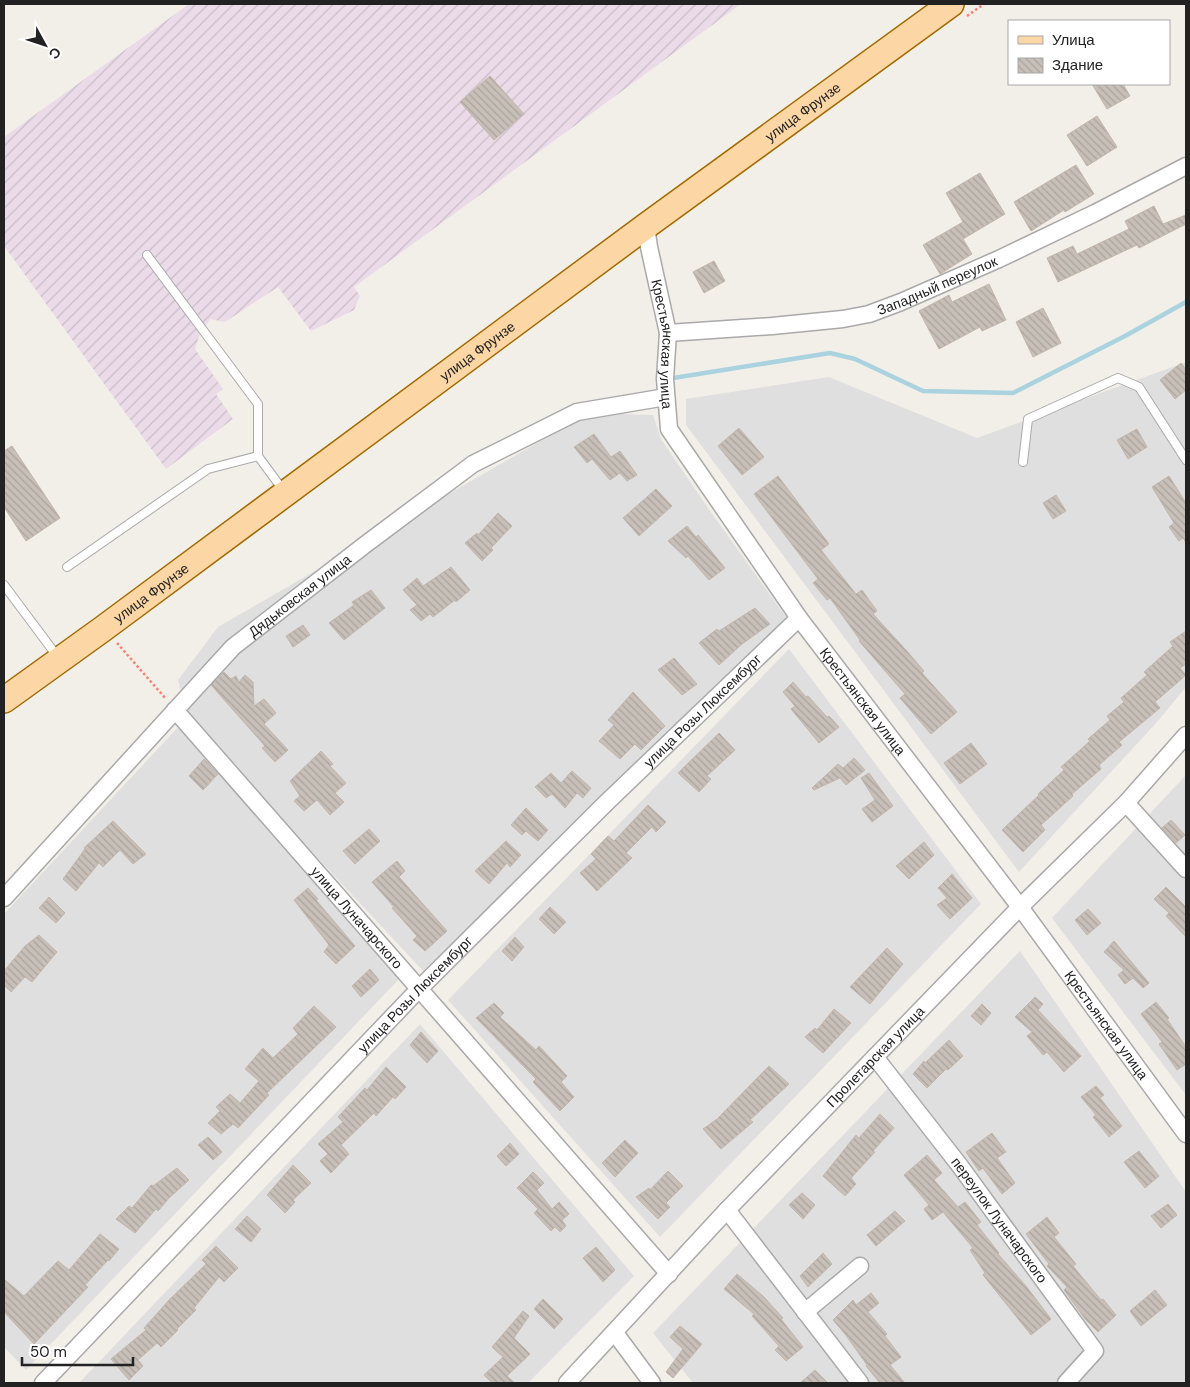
<svg xmlns="http://www.w3.org/2000/svg" width="1190" height="1387" font-family="'DM Sans',sans-serif">
<defs>
<pattern id="industrial-furrows" width="10" height="10" patternUnits="userSpaceOnUse" patternTransform="scale(1.25)"><rect width="10" height="10" fill="#ebdbe8"/><path d="M-1 1l2-2M0 10L10 0M9 11l2-2" fill="none" stroke="#c9bcc7"/></pattern>
<pattern id="building-back-hatch" width="6" height="6" patternUnits="userSpaceOnUse" patternTransform="scale(1.25)"><rect width="6" height="6" fill="#c7bfb8"/><path d="M-1 5l2 2M0 0l6 6M5-1l2 2" fill="none" stroke="#aba49e"/></pattern>
</defs>
<rect width="100%" height="100%" fill="#f2efe9"/>
<g fill="#e0dfdf">
<polygon points="1186,362 1186,687 1157,722 1019,872 686,425 686,399 829,377 977,438"/>
<polygon points="622,414 653,415 661,439 708,508 788,620 426,974 300,839 185,707 178,680 218,627 556,432 586,418"/>
<polygon points="789,649 981,904 660,1237 448,1000"/>
<polygon points="181,724 400,978 26,1370 4,1347 4,914"/>
<polygon points="1186,775 1186,1095 1052,918"/>
<polygon points="1020,951 1186,1192 1186,1383 693,1383 653,1333"/>
<polygon points="420,1024 634,1276 528,1383 79,1383"/>
</g>
<polygon fill="url(#industrial-furrows)" points="189,4 741,4 354,287 360,296 354,310 311,331 278,287 225,322 210,319 199,336 195,349 223,389 216,394 233,419 166,469 4,246 4,137"/>
<g fill="none" stroke-linecap="round" stroke-linejoin="round">
<polyline stroke="#aad3df" stroke-width="4.5" points="667,379 830,353 855,359 923,391 1013,393 1125,336 1186,302"/>
</g>
<g fill="url(#building-back-hatch)" stroke="#c4b6ab">
<polygon points="490,76 524,114 494,140 460,102"/>
<polygon points="1092,84 1123,84 1130,96 1107,109"/>
<polygon points="1097,116 1117,147 1087,166 1067,135"/>
<polygon points="1076,165 1094,194 1065,212 1064,210 1031,231 1014,202"/>
<polygon points="980,173 1005,214 963,239 972,254 940,274 923,245 963,222 946,193"/>
<polygon points="1154,206 1163,224 1186,215 1186,224 1139,248 1137,245 1058,282 1047,258 1073,246 1077,254 1129,229 1125,221"/>
<polygon points="714,261 725,281 704,293 693,272"/>
<polygon points="989,284 1006,320 982,331 980,327 939,349 919,311 949,295 952,302"/>
<polygon points="1043,308 1061,343 1033,357 1016,322"/>
<polygon points="1181,363 1186,370 1186,390 1175,399 1160,380"/>
<polygon points="739,428 764,457 742,475 718,446"/>
<polygon points="1137,429 1147,447 1128,459 1117,440"/>
<polygon points="594,434 611,457 620,451 637,475 627,481 620,473 610,480 592,459 587,463 574,447"/>
<polygon points="12,446 60,518 26,541 4,507 4,451"/>
<polygon points="778,476 829,544 821,550 856,594 862,590 877,611 873,614 906,650 924,671 922,673 957,712 931,734 900,698 905,694 859,641 860,640 830,598 827,600 813,583 818,579 754,494"/>
<polygon points="1169,476 1186,503 1186,543 1183,538 1179,541 1169,527 1174,523 1152,487"/>
<polygon points="656,489 672,506 639,536 623,518"/>
<polygon points="1056,495 1066,511 1053,519 1043,503"/>
<polygon points="498,513 512,526 491,548 493,550 482,561 465,543 477,533 478,535"/>
<polygon points="687,526 696,537 698,535 725,568 709,580 688,556 686,558 668,541"/>
<polygon points="451,567 470,590 456,602 455,600 433,617 430,614 421,621 410,610 417,605 403,590 417,578 423,586"/>
<polygon points="371,590 385,608 344,640 329,623 354,605 352,602"/>
<polygon points="755,608 770,624 742,644 719,665 699,643 717,629 719,631"/>
<polygon points="303,625 310,635 293,647 286,636"/>
<polygon points="1186,631 1186,664 1180,668 1186,675 1155,702 1160,708 1119,742 1122,745 1099,765 1101,769 1072,794 1073,796 1041,825 1045,830 1023,852 1002,830 1039,795 1038,794 1064,770 1061,767 1090,741 1088,739 1110,720 1107,716 1124,702 1121,698 1147,675 1144,672 1173,646 1170,642"/>
<polygon points="674,658 697,684 682,695 658,670"/>
<polygon points="224,672 231,679 236,676 239,682 245,675 253,682 254,706 264,699 276,713 264,724 288,750 275,762 262,748 265,746 211,685"/>
<polygon points="793,682 806,697 808,696 827,717 829,716 839,727 819,743 791,709 795,706 783,692"/>
<polygon points="633,692 665,726 641,750 635,744 620,759 599,741 614,725 608,720"/>
<polygon points="719,733 735,750 707,776 711,779 699,792 678,773"/>
<polygon points="971,743 987,764 960,784 944,763"/>
<polygon points="321,751 333,764 330,766 346,783 335,793 344,802 330,815 317,800 304,811 294,801 300,796 290,781"/>
<polygon points="854,758 865,770 846,785 840,778 814,790 812,788 838,764 843,768"/>
<polygon points="204,759 218,774 203,790 189,776"/>
<polygon points="572,771 591,788 583,798 577,793 565,808 552,794 546,798 535,787 551,773 561,783"/>
<polygon points="869,773 893,806 872,822 862,809 875,800 861,778"/>
<polygon points="648,805 666,822 656,832 652,827 626,853 632,858 597,891 580,873 596,859 591,854 608,836 614,841"/>
<polygon points="526,808 548,830 538,841 526,831 522,835 511,825"/>
<polygon points="1171,820 1185,835 1176,843 1162,828"/>
<polygon points="113,821 146,854 133,864 120,850 103,867 99,863 76,891 63,879 85,849 84,848"/>
<polygon points="369,829 380,841 355,864 343,851"/>
<polygon points="506,841 521,855 510,867 507,863 489,884 475,871"/>
<polygon points="924,842 934,855 909,879 896,866"/>
<polygon points="397,861 405,871 399,877 447,931 425,951 413,940 417,936 392,908 394,907 372,882"/>
<polygon points="952,874 972,898 950,919 937,905 947,898 938,888"/>
<polygon points="1166,887 1186,907 1186,937 1166,916 1169,913 1154,899"/>
<polygon points="308,888 318,899 316,900 355,946 336,964 324,952 329,945 294,900"/>
<polygon points="49,897 65,913 56,923 39,908"/>
<polygon points="550,907 566,922 554,934 539,919"/>
<polygon points="1088,909 1101,923 1087,935 1075,920"/>
<polygon points="39,935 57,952 32,982 25,977 11,992 4,985 4,971 25,946"/>
<polygon points="515,937 524,947 512,961 502,951"/>
<polygon points="1114,941 1149,983 1143,988 1133,978 1125,984 1118,975 1124,970 1104,952"/>
<polygon points="887,948 903,964 870,1004 850,987"/>
<polygon points="370,969 379,980 361,997 352,986"/>
<polygon points="1035,997 1043,1004 1038,1010 1081,1056 1064,1072 1047,1052 1043,1055 1027,1036 1032,1032 1015,1017"/>
<polygon points="1156,1002 1169,1018 1167,1019 1186,1047 1186,1064 1177,1070 1159,1044 1162,1042 1141,1014"/>
<polygon points="494,1003 504,1013 500,1017 536,1050 539,1046 567,1076 561,1082 574,1097 560,1111 533,1082 536,1079 476,1018"/>
<polygon points="982,1004 991,1013 981,1025 971,1016"/>
<polygon points="314,1006 336,1027 267,1093 269,1095 238,1128 233,1124 221,1134 208,1123 220,1111 216,1107 230,1094 240,1103 259,1081 245,1069 263,1048 273,1058 298,1034 293,1028"/>
<polygon points="834,1009 851,1023 823,1053 805,1037 815,1028 817,1030"/>
<polygon points="421,1032 438,1051 427,1063 410,1045"/>
<polygon points="949,1040 963,1056 948,1070 946,1069 927,1088 913,1074 924,1061 925,1063"/>
<polygon points="769,1066 789,1084 750,1120 753,1122 721,1149 703,1129 717,1119"/>
<polygon points="386,1067 406,1087 395,1099 393,1097 376,1116 374,1113 341,1145 349,1154 331,1173 320,1161 328,1154 318,1144 343,1122 338,1117 365,1088 367,1090"/>
<polygon points="1096,1086 1104,1095 1100,1098 1122,1126 1109,1137 1093,1117 1096,1115 1081,1097"/>
<polygon points="880,1114 894,1128 873,1151 875,1152 851,1178 856,1184 845,1196 823,1176 856,1135 859,1138"/>
<polygon points="992,1133 1006,1152 997,1158 1015,1183 1002,1194 983,1168 979,1171 966,1152"/>
<polygon points="208,1137 222,1152 213,1160 198,1145"/>
<polygon points="625,1140 638,1153 615,1177 602,1163"/>
<polygon points="510,1143 519,1154 506,1166 497,1156"/>
<polygon points="1139,1151 1159,1176 1145,1188 1124,1162"/>
<polygon points="927,1155 942,1173 934,1180 958,1207 965,1202 981,1222 977,1225 999,1253 998,1254 1026,1286 1051,1319 1031,1335 983,1275 985,1273 970,1250 973,1248 943,1212 932,1220 924,1209 929,1205 904,1175"/>
<polygon points="293,1165 311,1183 293,1200 295,1202 285,1213 267,1195"/>
<polygon points="177,1168 189,1180 169,1198 158,1211 156,1209 135,1233 116,1219 129,1206 132,1208 151,1185 153,1186"/>
<polygon points="668,1171 683,1186 666,1203 670,1207 658,1219 636,1197 649,1188 650,1190"/>
<polygon points="533,1172 544,1183 537,1190 552,1209 559,1202 569,1214 562,1220 566,1226 560,1232 555,1227 551,1231 534,1213 538,1209 517,1188"/>
<polygon points="802,1193 815,1205 803,1219 789,1205"/>
<polygon points="1168,1204 1177,1215 1161,1228 1151,1216"/>
<polygon points="895,1211 905,1221 876,1246 867,1235"/>
<polygon points="247,1216 261,1229 251,1242 235,1229"/>
<polygon points="1047,1217 1059,1233 1054,1237 1076,1264 1073,1266 1101,1300 1103,1299 1116,1315 1098,1332 1085,1319 1064,1290 1067,1287 1047,1266 1049,1264 1026,1234"/>
<polygon points="100,1234 119,1249 109,1261 108,1260 85,1285 88,1287 34,1344 4,1312 4,1279 24,1296 58,1261 69,1270"/>
<polygon points="216,1246 238,1268 224,1282 219,1277 194,1308 196,1310 177,1329 178,1330 161,1347 157,1343 138,1360 143,1366 129,1380 111,1359 146,1330 144,1328 169,1300 206,1264 202,1260"/>
<polygon points="596,1247 615,1270 603,1282 583,1258"/>
<polygon points="823,1253 832,1264 808,1287 800,1276"/>
<polygon points="737,1274 763,1296 783,1318 781,1319 803,1347 786,1361 775,1350 779,1346 752,1316 754,1314 724,1289"/>
<polygon points="1155,1290 1167,1305 1141,1326 1130,1311"/>
<polygon points="871,1293 879,1303 868,1312 887,1334 885,1336 901,1357 890,1365 905,1383 880,1383 866,1366 867,1365 845,1334 833,1320 853,1300 856,1305"/>
<polygon points="543,1299 563,1319 554,1329 534,1309"/>
<polygon points="523,1311 529,1316 514,1338 530,1354 507,1376 515,1383 492,1383 484,1375 503,1357 492,1347"/>
<polygon points="680,1326 702,1344 673,1378 666,1372 683,1349 670,1337"/>
<polygon points="815,1370 828,1383 800,1383"/>
</g>
<g fill="none" stroke-linecap="round" stroke-linejoin="round">
<g stroke="#a9a9a9" stroke-width="10">
<g id="lane">
<polyline points="147,255 258,404 258,456 283,490"/>
<polyline points="1023,462 1028,419 1118,378 1139,387 1186,460"/>
<polyline points="67,567 208,469 258,456"/>
<polyline points="4,585 57,656"/>
</g>
</g>
<g stroke="#a9a9a9" stroke-width="19">
<g id="street">
<path id="s1" d="M646,226L649,247L668,333L665,379L669,429L799,618L1020,907L1186,1134"/>
<path id="s2" d="M668,333L772,326L843,319L869,314L901,302L999,259L1095,213L1186,166"/>
<path id="s3" d="M175,710L669,1274"/>
<polyline points="1126,803 1186,869"/>
<path id="s4" d="M4,898L233,647L366,544L473,464L577,412L666,397"/>
<path id="s5" d="M875,1057L960,1166L1095,1351L1066,1383"/>
<polyline points="727,1210 860,1383"/>
<polyline points="805,1312 860,1266"/>
<polyline points="615,1333 652,1383"/>
<path id="s6" d="M43,1383L419,989L606,803L799,618"/>
<path id="s7" d="M567,1383L727,1210L1020,907L1126,803L1186,735"/>
</g>
</g>
<g stroke="#a06b00" stroke-width="28">
<g id="primary">
<path id="s8" d="M4,700L104,628L646,226L951,4"/>
</g>
</g>
<g stroke="#fa8072" stroke-width="2.5" stroke-dasharray="2.5 2.5" stroke-linecap="butt">
<polyline points="967,16 984,4"/>
<polyline points="117,643 166,699"/>
</g>
<use href="#lane" stroke="#fff" stroke-width="8"/>
<use href="#street" stroke="#fff" stroke-width="16"/>
<use href="#primary" stroke="#fcd6a4" stroke-width="25"/>
</g>
<g text-anchor="middle" stroke-width="5" stroke-linejoin="round" paint-order="stroke">
<g font-size="14" fill="#222" stroke="#fff">
<text dy="5" stroke="none"><textPath href="#s8" startOffset="992">улица Фрунзе</textPath></text>
<text dy="5" stroke="none"><textPath href="#s2" startOffset="276">Западный переулок</textPath></text>
<text dy="5" stroke="none"><textPath href="#s1" startOffset="120">Крестьянская улица</textPath></text>
<text dy="5" stroke="none"><textPath href="#s8" startOffset="588">улица Фрунзе</textPath></text>
<text dy="5" stroke="none"><textPath href="#s8" startOffset="182">улица Фрунзе</textPath></text>
<text dy="5" stroke="none"><textPath href="#s4" startOffset="424">Дядьковская улица</textPath></text>
<text dy="5" stroke="none"><textPath href="#s1" startOffset="540">Крестьянская улица</textPath></text>
<text dy="5" stroke="none"><textPath href="#s6" startOffset="942">улица Розы Люксембург</textPath></text>
<text dy="5" stroke="none"><textPath href="#s3" startOffset="276">улица Луначарского</textPath></text>
<text dy="5" stroke="none"><textPath href="#s6" startOffset="538">улица Розы Люксембург</textPath></text>
<text dy="5" stroke="none"><textPath href="#s1" startOffset="945">Крестьянская улица</textPath></text>
<text dy="5" stroke="none"><textPath href="#s7" startOffset="449">Пролетарская улица</textPath></text>
<text dy="5" stroke="none"><textPath href="#s5" startOffset="205">переулок Луначарского</textPath></text>
</g>
</g>
<rect width="1190" height="1387" fill="none" stroke="#222222" stroke-width="10"/>
<rect x="1008" y="20" width="162" height="65" fill="#ffffff" stroke="#a7a7a7"/>
<rect x="1018" y="36" width="25" height="8" fill="#fcd6a4" stroke="#a7a7a7"/>
<text x="1052" y="45" font-size="15" fill="#222222">Улица</text>
<rect x="1018" y="58" width="25" height="15" fill="url(#building-back-hatch)" stroke="#a7a7a7"/>
<text x="1052" y="70" font-size="15" fill="#222222">Здание</text>
<g transform="translate(45 45) rotate(130)" stroke="#ffffff" stroke-width="4" paint-order="stroke">
<path d="M0-4L9 19L0 12L-9 19Z" fill="#222222"/>
<text y="-8" font-size="14" font-weight="bold" text-anchor="middle" fill="#222222">С</text>
</g>
<path d="M22 1357v8h111v-8" fill="none" stroke="#222222" stroke-width="2.5"/>
<text x="30" y="1357" font-size="15" fill="#222222" stroke="#ffffff" stroke-width="4" paint-order="stroke">50 m</text>
</svg>
